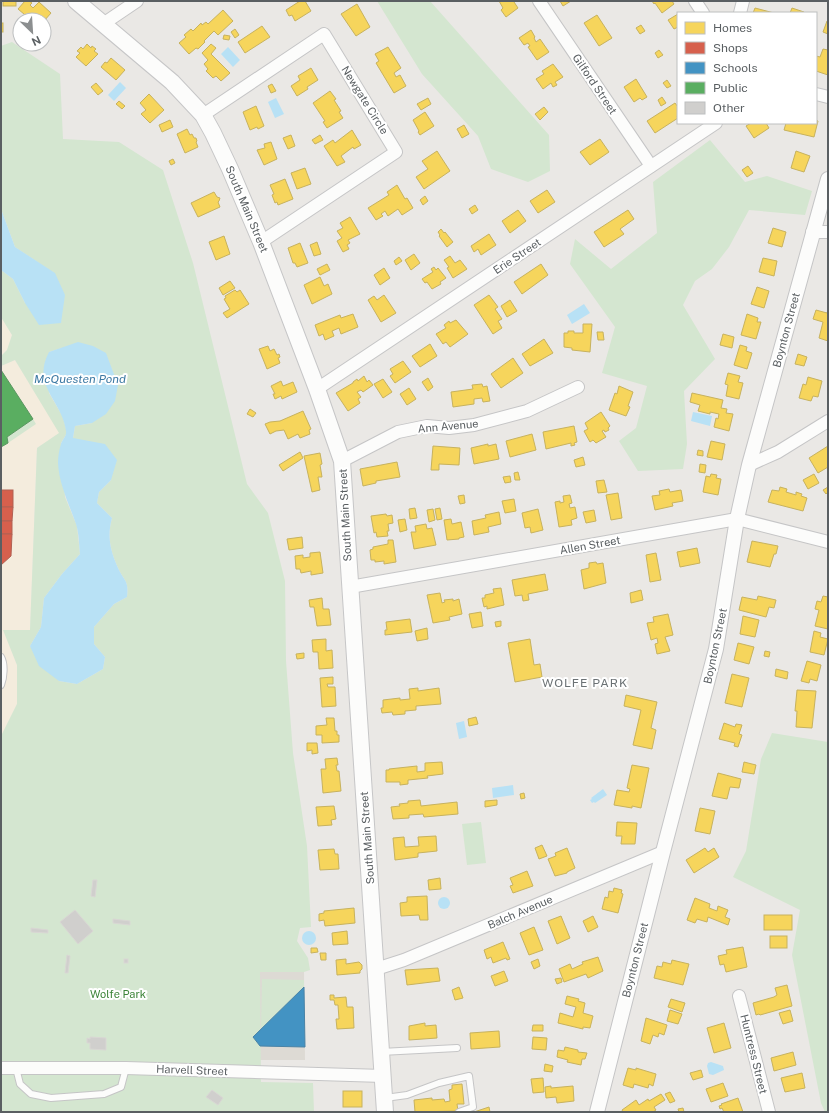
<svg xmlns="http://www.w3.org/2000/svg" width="829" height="1113" font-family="'Public Sans',sans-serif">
<rect width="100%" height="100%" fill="#eae8e5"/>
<g fill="#f4ecdd">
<polygon points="1,317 12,335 7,350 1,356"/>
<polygon points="15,360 60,433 37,448 30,631 4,631 17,665 17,704 2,735 1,746 1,366"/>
</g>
<polygon fill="#dddad4" points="260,972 304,972 305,1060 260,1060"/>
<g fill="#d4e6d0" fill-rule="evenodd">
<polygon points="377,1 430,1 549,135 550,171 528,182 491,169 478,136 422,74"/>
<path d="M12,42L60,74L63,139L119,142L163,170L193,263L247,484L268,513L285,581L286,661L293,753L307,846L311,927L300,928L297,941L308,958L310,970L304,972H260L261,1082L313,1083L314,1112H1V736L17,704V665L3,630H30L37,448L59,433L15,360L1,366V356L7,350L12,335L1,317V270L13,279L25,303L54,273L15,247L1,209V46ZM62,348L92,423L75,426L73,438L111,480L99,492L97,503L112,518C107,536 110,550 118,568C124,581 129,580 127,597L114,604L94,627V644L105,657L103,669L77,684L59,681L30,646L41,627L44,598L62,574L80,554L77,526L65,497L61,443L67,433L63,417L49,393V352Z"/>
<polygon points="710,140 745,182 767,176 812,191 805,215 749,210 729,247 712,269 695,281 683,305 715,359 684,391 687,444 683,469 638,471 619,441 636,428 647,386 602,373 615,327 570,264 575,239 611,269 657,233 653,182"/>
<polygon points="33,419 36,424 8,443 7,437"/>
<polygon points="772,733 828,742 828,1112 825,1112 821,1103 792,955 800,910 733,877 746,851 761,759"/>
<polygon points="481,822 486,863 467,865 462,824"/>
<polygon points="262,979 304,980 304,987 261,1029"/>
</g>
<g fill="#b8e1f5">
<polygon points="228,47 240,60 233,67 221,54"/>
<polygon points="120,82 126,88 114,101 108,95"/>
<polygon points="276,98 284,114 275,118 268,102"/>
<polygon points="1,209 15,247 55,273 65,295 61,323 39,325 25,303 13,279 1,270"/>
<polygon points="584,304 590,313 572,324 567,315"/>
<path d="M78,342L93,346L106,353L118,385L115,401L106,414L92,423L75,426L73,438L105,444L117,460L111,480L99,492L97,503L112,518C107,536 110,550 118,568C124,581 129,580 127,597L114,604L94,627V644L105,657L103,669L77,684L59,681L39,666L30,646L41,627L44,598L62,574L80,554C79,545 79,533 76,524C69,504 59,484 58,463C58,457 59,450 61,444C62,440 67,436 66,431C62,400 31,386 49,352Z"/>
<polygon points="693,412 712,416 710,426 691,421"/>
<polygon points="464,721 467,737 459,739 456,723"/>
<polygon points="513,785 514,795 493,798 492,788"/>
<polygon points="603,789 607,795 595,803 594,802 592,803 590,800 592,799 591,798"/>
<circle cx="444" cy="903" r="6"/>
<circle cx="309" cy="938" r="7"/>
<polygon points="711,1062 723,1066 724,1070 713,1075 709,1074 707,1066 708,1063"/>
</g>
<g fill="#f6d55c" stroke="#c7b25e">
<rect x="3" y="1" width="13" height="5"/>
<polygon points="25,1 29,1 32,3 30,5 33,8 39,2 51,13 44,21 31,20 18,9"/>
<polygon points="300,1 305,1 311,11 295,21 292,15 289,16 286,10"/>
<polygon points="499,1 515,1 514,2 518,8 506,17 501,10 503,8"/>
<polygon points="560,1 571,1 563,6"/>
<polygon points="652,1 672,1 674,4 662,13 655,3 654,4"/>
<polygon points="357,4 370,27 356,36 341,14"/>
<polygon points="755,8 774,13 753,13"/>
<polygon points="792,8 804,12 804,13 790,13"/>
<polygon points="223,10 233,21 218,35 214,31 204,41 205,42 198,49 196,48 189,54 179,43 186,37 184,35 191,29 193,31 201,23 202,25 206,22 208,24"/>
<polygon points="678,14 678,27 674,29 668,20"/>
<polygon points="597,15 612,38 599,46 584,23"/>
<polygon points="827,21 828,21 828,34 823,32"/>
<rect x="1" y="23" width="2" height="9"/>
<polygon points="641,25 645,31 640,34 636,28"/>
<polygon points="262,26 270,37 245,53 238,42"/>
<polygon points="235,29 239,35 235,38 231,32"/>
<polygon points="531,30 535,37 534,38 536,42 540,39 549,52 537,60 528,47 530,46 528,43 524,45 519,38"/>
<polygon points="224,35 230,36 229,40 223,39"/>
<polygon points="87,44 91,48 92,46 96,49 94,51 98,54 86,66 76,57 80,53 77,51 81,47 83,49"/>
<polygon points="211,44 216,48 211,54 230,73 221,81 216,76 213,78 206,71 208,69 204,64 208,60 202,53"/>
<polygon points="388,47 401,68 394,73 396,77 400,75 406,86 394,93 376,63 379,61 375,54"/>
<polygon points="823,49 828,50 828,75 816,71 816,56 820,57"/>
<polygon points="659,50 663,55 658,58 655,53"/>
<polygon points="111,58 125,70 116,80 101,67 105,62 107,63"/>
<polygon points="553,64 563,77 555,82 557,85 553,87 551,83 543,89 536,79 544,74 542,71"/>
<polygon points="311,68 318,80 307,87 308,89 297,96 291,86 300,80 298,76"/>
<polygon points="636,79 647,97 642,100 640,98 634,102 624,87"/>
<polygon points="667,80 671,86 667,88 663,83"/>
<polygon points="96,83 103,91 98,95 91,87"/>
<polygon points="272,84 276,91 271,93 268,86"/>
<polygon points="330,91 336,99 334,100 341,111 339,112 343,118 327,128 323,122 325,121 313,103"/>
<polygon points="149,94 164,110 150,123 141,114 146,110 140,103"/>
<polygon points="662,97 666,103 661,106 658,100"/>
<polygon points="428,98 431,104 421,110 417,104"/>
<polygon points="119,101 125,106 122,109 116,104"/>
<polygon points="675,103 678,107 678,115 677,116 678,118 655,133 647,121"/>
<polygon points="256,106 264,126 258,129 257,127 250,130 243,112"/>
<polygon points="544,107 548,112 540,120 535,114"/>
<polygon points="425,112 434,126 420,135 418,132 419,131 413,120"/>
<polygon points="170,120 173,127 162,132 159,125"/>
<polygon points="816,120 818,121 814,137 784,130 786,123 816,123"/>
<polygon points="751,123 766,123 769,128 754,138 746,126"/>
<polygon points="464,125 469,134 462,138 457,129"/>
<polygon points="187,129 190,135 192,134 194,138 196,138 197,141 196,142 198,147 185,153 177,134"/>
<polygon points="352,130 361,145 354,149 353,147 341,156 345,162 337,166 324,146 333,140 335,143"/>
<polygon points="291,135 295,146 288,149 283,138"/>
<polygon points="320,135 323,140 315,144 312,140"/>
<polygon points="600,139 609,152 590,165 580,152"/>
<polygon points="271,142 277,159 264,165 257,150 265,148 264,144"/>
<polygon points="437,151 450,171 424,189 416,177 428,169 422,161"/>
<polygon points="796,151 810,156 804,172 791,168"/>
<polygon points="173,159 175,163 171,165 169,161"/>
<polygon points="748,166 753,173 747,177 742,170"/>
<polygon points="305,168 311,184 297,189 291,173"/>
<polygon points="285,179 293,199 278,205 277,202 275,203 272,195 274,194 270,185"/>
<polygon points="397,185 405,199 407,198 413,208 402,215 398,209 388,216 385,211 381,214 383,216 376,220 368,208 389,195 387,192"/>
<polygon points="547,190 555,202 538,213 530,201"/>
<polygon points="214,192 217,197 220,198 219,201 218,202 220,207 198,217 191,203"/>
<polygon points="425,196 428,201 423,205 420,200"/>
<polygon points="475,205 478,210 472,214 469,209"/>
<polygon points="518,210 526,221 510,233 502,221"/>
<polygon points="628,210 634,219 620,229 624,234 604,247 594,232"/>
<polygon points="350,217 360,234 348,240 350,243 347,245 349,249 343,252 337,241 342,238 337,231 343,228 340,223"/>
<polygon points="773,228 786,232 782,247 768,243"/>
<polygon points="441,229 444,233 445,232 453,242 447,247 439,236 440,235 438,232"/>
<polygon points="489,234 496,245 481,255 478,249 474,252 471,246"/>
<polygon points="224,236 230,254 216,260 209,242"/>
<polygon points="317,242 321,254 314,256 310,245"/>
<polygon points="300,243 308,263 297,267 295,263 293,263 288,248"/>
<polygon points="414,254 420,263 411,270 405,260"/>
<polygon points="450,256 455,263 460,260 467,269 453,278 447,268 449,267 444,260"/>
<polygon points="399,257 402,261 396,265 394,261"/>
<polygon points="763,258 777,261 774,276 759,272"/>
<polygon points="327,264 330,270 320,275 317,269"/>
<polygon points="541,264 548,275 522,294 514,282"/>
<polygon points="434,267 436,270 438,268 446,278 440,282 441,284 432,289 427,282 425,283 422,279 433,272 431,269"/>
<polygon points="384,268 390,278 380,285 374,275"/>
<polygon points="320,277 324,286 328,284 332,294 312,304 304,285"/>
<polygon points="230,281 235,288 223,295 219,288"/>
<polygon points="757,287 769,291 764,308 751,304"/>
<polygon points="235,290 237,292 240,290 249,304 227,318 223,313 230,309 224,299 226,298 225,296"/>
<polygon points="384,295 396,313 381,322 368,300 374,296 377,300"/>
<polygon points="489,295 498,307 495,309 502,319 498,321 502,328 493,334 474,305"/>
<polygon points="510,300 517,311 507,317 501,306"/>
<polygon points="816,310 827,313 828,310 828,341 819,338 823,322 813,319"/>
<polygon points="353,314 358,327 341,334 339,328 332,331 334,336 325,340 323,334 319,336 315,325 340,315 341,318"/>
<polygon points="747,314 758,318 757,322 761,322 756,339 741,335"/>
<polygon points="456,320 468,334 450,347 446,342 443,344 436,334 446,328 444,325 449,321 450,323"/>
<polygon points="583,324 592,324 590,352 572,350 572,348 564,347 564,333 568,333 568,331 574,331 574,333 583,333"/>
<polygon points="597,332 603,332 604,340 598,340"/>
<polygon points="723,334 734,337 732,348 720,345"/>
<polygon points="544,339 553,353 530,366 522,354"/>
<polygon points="430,344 437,356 420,367 412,356"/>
<polygon points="740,345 747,347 746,351 752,353 747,369 734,365"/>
<polygon points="268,346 270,351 274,349 277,355 279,354 280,357 278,358 280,363 267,369 259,349"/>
<polygon points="798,354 807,357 804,366 795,364"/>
<polygon points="513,358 523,373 501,388 491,374"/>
<polygon points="403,361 411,372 395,383 390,376 393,374 390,369"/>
<polygon points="728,373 740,376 738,382 743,383 739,399 726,396 728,385 725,384"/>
<polygon points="364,376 367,382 369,380 373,385 363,392 361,390 357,392 361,397 358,399 360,403 348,411 336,393 353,383 353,382 357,379 358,381"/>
<polygon points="808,377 822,381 818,397 813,396 811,401 799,398 803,384 806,385"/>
<polygon points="428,378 433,387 428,391 422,382"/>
<polygon points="383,379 392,392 383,398 374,384"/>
<polygon points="281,381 283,386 293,382 297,392 282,399 281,396 275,399 273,394 275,394 271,386"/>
<polygon points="482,384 483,387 487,386 490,401 483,402 482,398 474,399 474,404 453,407 451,392 473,389 472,385"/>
<polygon points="619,386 633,392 628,406 630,407 626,416 609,410 615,393 617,394"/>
<polygon points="409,388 416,399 407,405 400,394"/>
<polygon points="692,393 723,400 721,408 727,409 726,413 733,414 729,431 714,427 716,418 718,419 719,414 710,412 710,414 698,411 700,405 690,402"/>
<polygon points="250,409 256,413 253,417 247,414"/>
<polygon points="303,411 311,429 309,430 310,434 300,438 298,434 288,439 284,430 276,431 270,434 265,424 270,422 280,421"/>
<polygon points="601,412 610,426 608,428 609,430 605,432 604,430 602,431 606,437 596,443 593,440 590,442 584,431 588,429 585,423"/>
<polygon points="574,426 577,442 574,443 575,445 571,446 571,443 546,449 543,432"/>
<polygon points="532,434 536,450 510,457 506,441"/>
<polygon points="711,441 725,444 722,460 707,457"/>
<polygon points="488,444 488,446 496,444 499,459 474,464 471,448"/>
<polygon points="433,446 460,448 459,465 439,464 439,470 431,470"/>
<polygon points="828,446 828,467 818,473 809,458"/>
<polygon points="698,450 703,451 703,456 697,455"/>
<polygon points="300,452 303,458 283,471 279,465"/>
<polygon points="320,453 322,464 320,465 322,477 318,477 320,490 312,492 304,456"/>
<polygon points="583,457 585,465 576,467 574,460"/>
<polygon points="397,462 400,477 376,481 376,483 363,486 360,469"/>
<polygon points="700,464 706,465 705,473 699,472"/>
<polygon points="518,472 520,480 515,480 514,473"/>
<polygon points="711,474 717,475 716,478 721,479 718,495 703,492 706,476 710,477"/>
<polygon points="814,474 819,483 808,489 803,480"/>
<polygon points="510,476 511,482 505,483 503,477"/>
<polygon points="604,480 607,492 598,493 596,481"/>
<polygon points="780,487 787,489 786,492 796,495 796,492 802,494 801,496 807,498 803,511 768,502 772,490 779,491"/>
<polygon points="828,487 828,492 826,494 823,490"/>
<polygon points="669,489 670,492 681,490 683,501 672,503 673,506 655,510 652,496 660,495 659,491"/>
<polygon points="618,493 622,518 611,520 606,495"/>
<polygon points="464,495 465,503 460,504 458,496"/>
<polygon points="570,495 572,503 569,504 570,508 575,507 577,518 571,520 572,525 559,527 555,502 560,501 560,503 564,502 563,496"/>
<polygon points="514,499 516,511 505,513 502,501"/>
<polygon points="415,508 417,518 410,519 409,509"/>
<polygon points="440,508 442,519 437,520 435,509"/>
<polygon points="433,509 435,520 429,522 427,510"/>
<polygon points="538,509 543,530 531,533 530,527 525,528 522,513"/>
<polygon points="594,510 596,521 586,523 583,512"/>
<polygon points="499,512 501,524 488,527 489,532 474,535 472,521 486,518 485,515"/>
<polygon points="386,514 387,516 392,515 393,523 388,524 389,531 387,531 388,536 377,537 376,532 374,533 371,516"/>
<polygon points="405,519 407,530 400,532 398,520"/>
<polygon points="451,519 452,524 461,522 464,537 459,538 459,539 447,540 444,520"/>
<polygon points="426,524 427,529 432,528 436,545 414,549 411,532 416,532 415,526"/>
<polygon points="302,537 303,548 289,550 287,539"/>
<polygon points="388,540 393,540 396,562 384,564 384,561 375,562 375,560 371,560 370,550 373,549 373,547 388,544"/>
<polygon points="752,541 778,546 776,554 774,554 770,567 747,562"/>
<polygon points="697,548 700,563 680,567 677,552"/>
<polygon points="320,552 323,573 311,575 311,571 301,573 300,569 296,569 295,556 303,555 303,558 310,557 310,553"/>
<polygon points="656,553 661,580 650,582 646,555"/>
<polygon points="596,562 597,564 603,563 606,583 584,589 581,570 589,568 589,563"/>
<polygon points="545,574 548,590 528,594 529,600 523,601 522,595 515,596 512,580"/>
<polygon points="501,588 504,605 487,609 487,606 484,607 482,598 485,598 485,595 494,593 493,589"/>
<polygon points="641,590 643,600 631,603 630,593"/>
<polygon points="440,593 442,603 445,602 444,600 453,599 453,601 459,599 462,614 449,617 450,620 433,623 427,595"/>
<polygon points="758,596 776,600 774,608 769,607 766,617 739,610 742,597 757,600"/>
<polygon points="823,596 828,597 828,629 815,626 819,610 815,609 817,601 821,602"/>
<polygon points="322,598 323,609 329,609 331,625 317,626 314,607 310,607 309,600"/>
<polygon points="481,612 483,626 472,628 469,614"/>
<polygon points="668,614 673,635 665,637 670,651 657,654 655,644 658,643 657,638 651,640 647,623 654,622 653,617"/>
<polygon points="743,616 759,620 755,637 740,634"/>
<polygon points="410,619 412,632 385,635 385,630 387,630 386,622"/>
<polygon points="501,621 501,626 496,627 495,622"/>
<polygon points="427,628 428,639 417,641 415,631"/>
<polygon points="814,631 821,633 820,637 828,639 824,655 810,652"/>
<polygon points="326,639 326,651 332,650 333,668 319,669 318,652 313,652 312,640"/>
<polygon points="530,639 534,665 540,664 542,677 515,682 508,643"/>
<polygon points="738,643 754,647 749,664 734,660"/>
<polygon points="765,651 770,652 769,657 764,656"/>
<polygon points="304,653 304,658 297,659 296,654"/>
<polygon points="807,661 821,665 817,681 810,679 809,683 801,681"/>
<polygon points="776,669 788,672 787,679 775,676"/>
<polygon points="732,674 749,678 742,707 725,703"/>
<polygon points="333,677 333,684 327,684 328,687 335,687 336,706 322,707 320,678"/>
<polygon points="418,688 418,691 439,688 441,704 416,706 416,710 405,711 405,714 393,715 392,712 382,713 381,708 383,708 383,700 400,698 400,700 410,699 409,689"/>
<polygon points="797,690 816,691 812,728 796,727 797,711 795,711"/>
<polygon points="626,695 657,702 651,728 656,730 652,749 633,745 641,710 624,706"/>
<polygon points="476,717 478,724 469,726 468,719"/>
<polygon points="326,718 334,718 335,731 337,731 337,735 339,735 339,742 322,743 322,735 316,735 316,726 327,725"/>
<polygon points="724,723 735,727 736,724 742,725 739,734 742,735 738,747 734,746 735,743 719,739"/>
<polygon points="307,743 317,743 318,753 312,754 312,750 307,751"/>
<polygon points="337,758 338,765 336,765 337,771 339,771 341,791 323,793 321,769 326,769 325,759"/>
<polygon points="442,762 443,774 427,776 428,778 408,780 408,784 400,785 400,782 386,782 386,770 389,770 389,769 417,766 417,772 425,771 425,763"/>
<polygon points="744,762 756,765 754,774 742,772"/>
<polygon points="632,765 649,768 641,808 632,806 632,808 614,805 617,790 629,792 630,789 627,788"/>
<polygon points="718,773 741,779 739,788 730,787 727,799 712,796"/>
<polygon points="524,793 525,798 521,799 520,794"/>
<polygon points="420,800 421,806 457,802 458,814 424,817 423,814 409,815 409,818 393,819 391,807 400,806 399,804 408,803 408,801"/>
<polygon points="497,800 497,805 485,807 485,801"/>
<polygon points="334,806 336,819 331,820 332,825 318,826 316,807"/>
<polygon points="700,808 715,811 710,834 695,831"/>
<polygon points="617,822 637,823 635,844 621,844 622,836 616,836"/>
<polygon points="436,836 437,851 418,853 418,857 395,860 393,838 404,837 405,847 419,846 418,837"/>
<polygon points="542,845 547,856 539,859 535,848"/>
<polygon points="567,848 575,868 567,872 567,873 555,876 548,859 556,856 555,853"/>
<polygon points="705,848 708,852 714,848 719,857 694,873 686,860"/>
<polygon points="334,849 335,854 338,854 339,869 320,870 318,850"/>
<polygon points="527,871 533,886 513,893 510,886 513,885 510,878"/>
<polygon points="440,878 441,889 429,890 428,880"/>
<polygon points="614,888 622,890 621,893 623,894 618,913 602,909 605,897 608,898 609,891 613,892"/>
<polygon points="427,896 428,920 420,920 419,915 401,916 400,903 407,902 407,897"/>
<polygon points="695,898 710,904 709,908 717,911 718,906 728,910 725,917 730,919 728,925 708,917 707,922 697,919 695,923 687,920"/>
<polygon points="354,908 355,923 325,926 324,920 319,921 319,914 324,913 324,911"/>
<rect x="764" y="915" width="28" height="15"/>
<polygon points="561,916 570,938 557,944 548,921"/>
<polygon points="593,916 598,927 588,932 583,921"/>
<polygon points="534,927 543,950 529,955 520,933"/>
<polygon points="347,931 348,944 333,945 332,933"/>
<rect x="770" y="936" width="17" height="12"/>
<polygon points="503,942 510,959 507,960 506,958 493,963 491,957 487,959 484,950"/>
<polygon points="743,947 747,967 726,972 724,964 720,965 718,956 727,954 726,950"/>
<polygon points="311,948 317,948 318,952 311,953"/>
<polygon points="320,953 326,953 326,960 321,960"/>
<polygon points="598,957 603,971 588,978 586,974 564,982 559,969 570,964 572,969 583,964 582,962"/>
<polygon points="346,959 346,964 359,962 362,965 362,969 360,971 360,973 337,975 336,960"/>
<polygon points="538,959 540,966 534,969 531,962"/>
<polygon points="672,960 689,964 683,985 654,978 657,966 662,967 663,962 671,964"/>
<polygon points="438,968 440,981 407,985 405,970"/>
<polygon points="504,971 508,981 495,986 491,976"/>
<polygon points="561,978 562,982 557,984 555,979"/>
<polygon points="787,985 792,1006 760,1015 759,1014 756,1015 753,1003 774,997 777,995 775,988"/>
<polygon points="459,987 463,998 455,1000 452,990"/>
<polygon points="330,995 334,995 334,998 346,997 347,1007 353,1007 354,1028 337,1029 336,1019 339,1019 338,1005 335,1005 334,1000 330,1000"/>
<polygon points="567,996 579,999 578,1001 585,1003 583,1013 593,1016 590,1028 583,1027 583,1029 558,1023 560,1013 573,1017 576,1007 565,1004"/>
<polygon points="671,999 685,1003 682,1012 668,1007"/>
<polygon points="670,1010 682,1014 678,1024 667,1021"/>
<polygon points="790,1010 793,1021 783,1024 779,1013"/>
<polygon points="646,1018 667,1025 664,1035 659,1033 658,1037 653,1035 650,1044 641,1041"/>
<polygon points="425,1023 425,1026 436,1025 437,1038 409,1040 409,1026"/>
<polygon points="724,1023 731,1048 714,1053 707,1028"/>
<polygon points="533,1025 543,1025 543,1031 532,1031"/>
<polygon points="499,1031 500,1047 471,1049 470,1033"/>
<polygon points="533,1037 547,1038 546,1050 532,1049"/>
<polygon points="565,1047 578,1050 578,1052 587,1053 585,1059 582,1059 581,1065 567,1062 568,1060 557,1057 558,1050 564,1051"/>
<polygon points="793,1052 796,1065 774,1071 771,1058"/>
<polygon points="545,1064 553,1066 552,1072 544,1071"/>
<polygon points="628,1068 636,1070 636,1068 656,1074 653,1086 649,1084 648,1088 634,1084 633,1088 623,1085"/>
<polygon points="701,1070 703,1077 693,1080 690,1073"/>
<polygon points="802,1073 805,1088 785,1092 781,1078"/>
<polygon points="543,1078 544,1092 533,1093 531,1079"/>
<polygon points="723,1083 728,1096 711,1102 706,1089"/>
<polygon points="462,1084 464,1104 457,1104 458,1111 415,1112 414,1100 432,1098 432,1100 444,1099 445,1102 450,1101 449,1090 452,1089 452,1085"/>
<polygon points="551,1086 551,1088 573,1086 574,1101 557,1103 556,1097 546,1098 545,1087"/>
<rect x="343" y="1091" width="19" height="16"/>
<polygon points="670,1092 675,1101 670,1103 665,1094"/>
<polygon points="661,1094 665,1100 654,1107 656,1110 653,1112 623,1112 622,1110 636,1100 639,1105 648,1099 649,1101"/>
<polygon points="738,1098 743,1112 724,1112 722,1108 720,1109 719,1106 722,1105 721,1104"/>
<polygon points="489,1107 490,1112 474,1112"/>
<polygon points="683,1108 684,1112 679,1112 678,1109"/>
</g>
<g fill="#d6604d" stroke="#b16053">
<rect x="1" y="490" width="12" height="17"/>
<polygon points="1,507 13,507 12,521 1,521"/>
<rect x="1" y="521" width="11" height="13"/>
<polygon points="1,534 12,534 11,556 1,565"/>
</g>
<polygon fill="#4393c3" stroke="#4a83a6" points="304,987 305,1047 260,1046 253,1037"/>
<polygon fill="#5aae61" stroke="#5a9661" points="1,370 33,419 7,437 8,443 1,447"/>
<g fill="#d0cfcd" stroke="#d9d7d4">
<polygon points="93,880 97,880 95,897 91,896"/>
<polygon points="75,910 93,931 78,944 60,922"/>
<polygon points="113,919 130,921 130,925 113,923"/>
<polygon points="31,928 48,930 48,933 31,932"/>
<polygon points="67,955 70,956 68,973 65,973"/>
<rect x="124" y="959" width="4" height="4"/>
<polygon points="90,1037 106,1038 106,1050 90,1049 90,1043 87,1043 87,1038 90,1039"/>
<polygon points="212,1090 223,1098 218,1105 206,1097"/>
</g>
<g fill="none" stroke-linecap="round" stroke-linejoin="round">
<g stroke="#c5c5c6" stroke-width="8">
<g id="service">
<path d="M1,657C5,664 4,677 1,685"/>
<polyline points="381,1052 457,1048"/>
<polyline points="16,1068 20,1084 31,1094 51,1098 104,1094 121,1087 126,1068"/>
<polyline points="385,1098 407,1095 439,1083 469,1076 473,1107 459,1112"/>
</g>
</g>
<g stroke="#c5c5c6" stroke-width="14">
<g id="minor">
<polyline points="539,1 651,166"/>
<polyline points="695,1 703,13"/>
<polyline points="740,13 743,1"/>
<polyline points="103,24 137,1"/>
<polyline points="816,94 828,97"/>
<polyline points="203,115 324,34 396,152 261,242"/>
<polyline points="812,232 828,232"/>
<polyline points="317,389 716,123"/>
<polyline points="342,461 398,432 427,426 449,428 474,425 527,411 578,387"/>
<polyline points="749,465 778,452 828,421"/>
<polyline points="350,587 737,519 828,542"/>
<polyline points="376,969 404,960 663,852"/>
<polyline points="739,996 769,1112"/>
<polyline points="1,1068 126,1068 383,1076"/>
</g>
</g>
<g stroke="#c5c5c6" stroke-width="16">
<polyline id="tertiary" points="597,1112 663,852 716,649 737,519 749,465 828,179"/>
</g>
<g stroke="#c6c6c7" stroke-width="18">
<polyline id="secondary" points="76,1 172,82 203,115 213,133 230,169 261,242 317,389 342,461 385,1112"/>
</g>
<use href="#service" stroke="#fcfcfb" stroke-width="6"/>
<use href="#minor" stroke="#fcfcfb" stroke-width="12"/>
<use href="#tertiary" stroke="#fcfcfb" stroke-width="14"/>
<use href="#secondary" stroke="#fcfcfb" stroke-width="16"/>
</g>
<g text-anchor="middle" stroke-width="4" stroke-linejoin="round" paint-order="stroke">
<g font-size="11" fill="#5a5f62" stroke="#fff">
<text transform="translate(595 84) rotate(56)" y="4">Gilford Street</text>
<text transform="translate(365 100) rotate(58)" y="4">Newgate Circle</text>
<text transform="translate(247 209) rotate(67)" y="4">South Main Street</text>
<text transform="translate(517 256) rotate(-34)" y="4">Erie Street</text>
<text transform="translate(786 330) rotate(-75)" y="4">Boynton Street</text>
<text transform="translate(448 426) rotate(-5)" y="4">Ann Avenue</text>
<text transform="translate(345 515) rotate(-93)" y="4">South Main Street</text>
<text transform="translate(590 545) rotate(-10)" y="4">Allen Street</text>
<text transform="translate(715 646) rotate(-78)" y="4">Boynton Street</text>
<text transform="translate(367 838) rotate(-94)" y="4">South Main Street</text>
<text transform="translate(520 912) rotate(-23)" y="4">Balch Avenue</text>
<text transform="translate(635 960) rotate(-76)" y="4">Boynton Street</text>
<text transform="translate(754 1054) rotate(76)" y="4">Huntress Street</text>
<text transform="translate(192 1070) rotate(2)" y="4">Harvell Street</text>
</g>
<g font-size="11" fill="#3c8438" stroke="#fff">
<text x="118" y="998">Wolfe Park</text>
</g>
<g font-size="12" font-style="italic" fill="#3e7aa4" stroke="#fff">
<text x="80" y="383">McQuesten Pond</text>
</g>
<g font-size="12" letter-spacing="1" fill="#6b7174" stroke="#fff">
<text x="585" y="687">WOLFE PARK</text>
</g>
</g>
<rect width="829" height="1113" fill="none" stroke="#5a5f62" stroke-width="4"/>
<rect x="677" y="12" width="140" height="112" fill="#ffffff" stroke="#bdbfc0"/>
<rect x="685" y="22" width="20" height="12" fill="#f6d55c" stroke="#bdbfc0"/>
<text x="713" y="32" font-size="12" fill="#5a5f62">Homes</text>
<rect x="685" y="42" width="20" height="12" fill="#d6604d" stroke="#bdbfc0"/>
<text x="713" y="52" font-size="12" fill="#5a5f62">Shops</text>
<rect x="685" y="62" width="20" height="12" fill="#4393c3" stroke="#bdbfc0"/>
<text x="713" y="72" font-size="12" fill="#5a5f62">Schools</text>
<rect x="685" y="82" width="20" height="12" fill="#5aae61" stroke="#bdbfc0"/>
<text x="713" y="92" font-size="12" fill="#5a5f62">Public</text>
<rect x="685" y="102" width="20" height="12" fill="#d0cfcd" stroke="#bdbfc0"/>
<text x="713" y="112" font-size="12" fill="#5a5f62">Other</text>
<g transform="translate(32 32) rotate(155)"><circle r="19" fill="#ffffff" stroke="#bdbfc0"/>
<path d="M0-3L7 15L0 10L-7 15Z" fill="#8c8f90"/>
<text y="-6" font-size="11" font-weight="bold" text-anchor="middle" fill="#5a5f62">N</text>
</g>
</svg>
